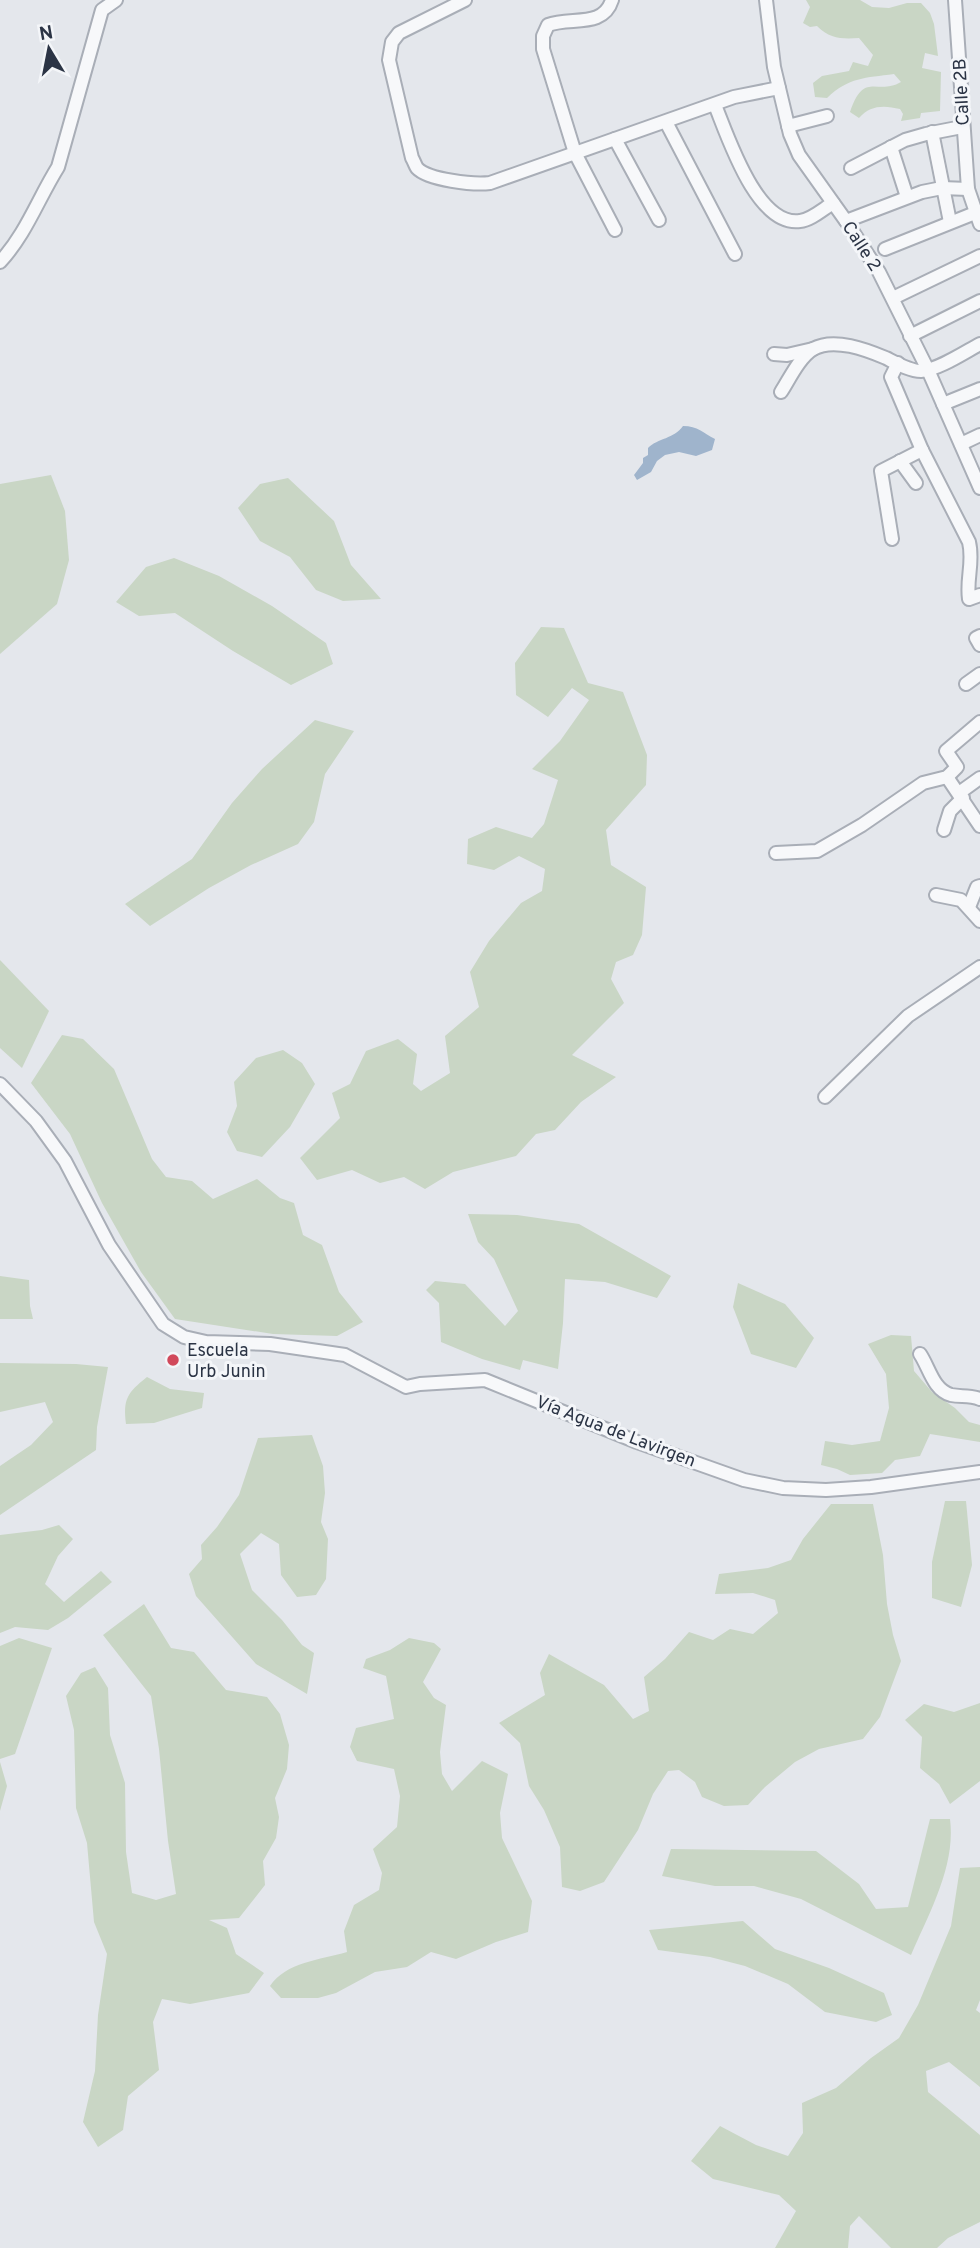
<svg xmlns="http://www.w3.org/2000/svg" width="980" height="2248" font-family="Overpass,sans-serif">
<rect width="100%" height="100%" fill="#e4e7ec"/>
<g fill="#c9d6c5">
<path d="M806,0H860L872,7L889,8L907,3H921L930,13L934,24L938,56L925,53L922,68L941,72L940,111L921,113L920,118L901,121L903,114L900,109C884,105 870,105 859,118L850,112C864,70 877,96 901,82L894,74C865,78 849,77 827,98L815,97L813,83L822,76L849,71L853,62L868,66L873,55L859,38C842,39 830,39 817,26L810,27L803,23L810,7Z"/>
<polygon points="51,475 65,511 69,560 57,604 0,654 0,484"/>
<polygon points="288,478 334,521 351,565 381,599 343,601 316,590 290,557 260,541 238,508 260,484"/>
<polygon points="174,558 219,576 272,606 326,643 333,664 291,685 233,651 175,613 139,616 116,602 146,567"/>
<polygon points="541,627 564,628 588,683 623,692 647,755 646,785 606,830 611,865 646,887 642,935 633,955 616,962 611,979 624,1003 572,1055 616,1077 581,1102 555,1130 536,1134 516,1156 453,1172 425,1189 404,1177 380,1183 352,1170 317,1180 300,1158 340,1118 332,1093 350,1084 366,1051 398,1039 417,1054 413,1084 421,1091 450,1073 445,1036 479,1007 470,972 489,941 521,903 542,891 545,869 519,856 494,870 467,864 468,839 496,827 532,838 544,824 558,780 532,769 560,741 589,700 572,688 548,717 516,695 515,663"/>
<polygon points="315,720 354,731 325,774 314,822 298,844 251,865 209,888 150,926 125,904 192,859 232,803 262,769"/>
<polygon points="0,960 49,1011 22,1068 0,1048"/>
<polygon points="62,1035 83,1039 114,1069 152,1159 166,1177 192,1181 213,1199 257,1179 280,1198 294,1203 303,1235 322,1245 339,1292 363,1322 337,1336 273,1334 175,1319 141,1272 102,1203 70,1134 31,1083"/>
<polygon points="283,1050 302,1063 315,1084 290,1127 262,1157 237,1151 227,1132 237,1106 234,1082 256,1058"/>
<polygon points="468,1214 517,1215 579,1224 671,1276 657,1298 605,1282 565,1279 563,1323 558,1369 523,1360 520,1370 482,1359 441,1342 439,1303 426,1290 435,1281 465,1284 505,1326 518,1311 494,1259 478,1242"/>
<polygon points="0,1276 29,1280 30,1306 33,1319 0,1319"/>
<polygon points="738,1283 785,1304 814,1338 796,1368 751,1354 733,1307"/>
<polygon points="891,1335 911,1336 914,1371 932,1392 955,1408 969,1422 980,1425 980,1442 930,1434 920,1456 895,1460 882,1473 850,1475 837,1469 821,1465 825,1441 852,1445 880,1441 889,1408 886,1374 868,1344"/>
<polygon points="0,1363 76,1364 108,1367 97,1427 96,1450 0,1515 0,1466 31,1445 53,1422 45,1402 0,1412"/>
<path d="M147,1377L170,1389L204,1393L202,1408L154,1423L126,1424C123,1399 127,1393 147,1377Z"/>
<polygon points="312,1435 323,1466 325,1493 321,1522 328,1539 326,1579 316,1595 297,1597 281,1575 279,1544 261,1533 240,1554 252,1590 282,1620 302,1645 314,1653 307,1694 256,1664 196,1596 189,1574 202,1559 201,1545 217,1527 239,1495 258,1438"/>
<polygon points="945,1501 966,1501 972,1565 961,1607 932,1598 932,1562"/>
<polygon points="831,1504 873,1504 883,1555 887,1604 893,1635 901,1661 880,1717 863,1739 819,1749 795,1762 765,1787 748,1805 724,1806 702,1797 695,1782 679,1770 668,1771 653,1794 638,1830 604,1882 580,1891 562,1887 560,1847 544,1810 529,1786 520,1743 499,1723 545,1695 540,1673 549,1654 604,1685 633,1719 649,1711 644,1677 665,1659 689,1632 713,1640 730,1629 753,1634 778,1613 775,1600 753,1593 715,1594 719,1574 768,1568 791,1560 803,1539"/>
<polygon points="59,1525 73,1539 58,1556 45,1584 64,1602 101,1571 112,1582 68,1618 48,1630 15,1627 0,1633 0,1535 42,1530"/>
<polygon points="144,1604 171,1648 194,1652 226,1690 267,1697 280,1714 289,1745 287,1769 275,1798 279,1817 276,1838 263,1861 265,1885 239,1918 209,1920 227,1928 236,1954 264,1973 249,1993 190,2004 162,1999 153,2022 159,2070 128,2096 123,2130 98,2147 83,2122 95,2071 98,2015 107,1954 94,1922 87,1843 76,1808 74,1730 66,1696 81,1673 95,1667 108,1688 110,1735 125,1783 126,1852 132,1893 156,1900 176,1894 168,1841 159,1749 151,1696 103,1635"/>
<polygon points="19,1638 52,1648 15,1754 0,1759 0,1646"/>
<path d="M409,1638L434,1643L441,1649L423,1682L434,1698L446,1705L440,1752L442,1774L452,1791L482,1761L508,1774L500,1813L502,1838L532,1901L528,1932L496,1942L456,1959L431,1952L407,1967L375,1972L336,1993L318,1998H281L270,1986C286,1962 320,1960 347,1952L344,1931L354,1905L379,1890L382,1873L373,1849L397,1827L400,1796L394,1769L357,1761L350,1747L356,1728L394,1719L386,1676L363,1668L366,1659L390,1650Z"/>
<polygon points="980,1703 980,1781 950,1804 939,1784 920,1768 922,1737 905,1720 924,1704 954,1712"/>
<polygon points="0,1762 7,1786 0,1811"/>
<path d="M930,1819H950C956,1866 929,1913 911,1955L801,1899L754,1886H715L662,1876L671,1849L816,1851L859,1884L876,1909L908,1907Z"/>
<polygon points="980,1867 980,2000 976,2010 980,2013 980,2087 949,2062 926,2071 928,2092 980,2135 980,2222 948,2238 937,2248 891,2248 859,2216 850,2226 848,2248 775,2248 796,2211 779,2195 713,2179 691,2161 720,2126 756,2145 788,2156 803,2133 802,2103 836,2088 871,2058 899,2038 918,2005 951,1926 960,1868"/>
<polygon points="743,1921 775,1949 829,1968 884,1993 892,2015 876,2022 825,2012 788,1984 745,1966 710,1957 658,1950 649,1930"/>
</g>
<path fill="#9fb4cc" d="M683,426C698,426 703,433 715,439L712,450L696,456L679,452L665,455L657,461L651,472L637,480L634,475L643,463V458L648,455V448C658,438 674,439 683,426Z"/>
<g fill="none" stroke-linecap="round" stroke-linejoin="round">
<g stroke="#a9aeb7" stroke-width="16">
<g id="minor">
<path d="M465,0L399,33L392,42L389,60L412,158C414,161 415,165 417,168C428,180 474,185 490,183L734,97L779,88"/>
<path d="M612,0C603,29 570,16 548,25L543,36V49L575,153L615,230"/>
<polyline points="766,0 774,67 790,134 799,155 846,221 879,272 928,370 980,488"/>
<polyline points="955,0 968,189 980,224"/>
<path d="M715,105C728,137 757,227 800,221C811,220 823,209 833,203"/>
<polyline points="666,122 735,254"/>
<polyline points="788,126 827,116"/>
<polyline points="932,132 950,222"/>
<polyline points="615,139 659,220"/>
<polyline points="891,147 907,197"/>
<polyline points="851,168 905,140 926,134 962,127"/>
<polyline points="846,221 922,192 942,188 968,189"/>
<polyline points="885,249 975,213"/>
<path d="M0,262C26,234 38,199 58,167L102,10L116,0"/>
<polyline points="893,298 980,256"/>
<polyline points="910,336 980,301"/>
<polyline points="774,354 787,355 813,349"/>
<path d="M898,363L891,377L922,450L969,542C974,562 966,579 969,599L980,595"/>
<path d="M781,392C790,378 799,358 813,349C834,337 867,350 886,358C896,363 910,371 921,371C938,370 965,352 980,344"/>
<polyline points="943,404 980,389"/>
<polyline points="961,444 980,435"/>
<polyline points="900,461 916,483"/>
<polyline points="892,539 881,471 922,450"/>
<polyline points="980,636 976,638 980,645"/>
<polyline points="966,684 980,674"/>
<polyline points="947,777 980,826"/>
<polyline points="959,793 980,778"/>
<polyline points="944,830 950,811 963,798"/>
<polyline points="776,853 817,851 862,825 923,783 947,777 957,767 946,751 980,722"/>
<polyline points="936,895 961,900 980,921"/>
<polyline points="969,907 977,887 980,886"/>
<polyline points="0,1084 36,1121 65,1161 109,1245 163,1324 184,1337 206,1342 270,1344 345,1355 406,1387 420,1384 485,1380 637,1442 744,1480 783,1488 826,1490 871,1487 980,1472"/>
<polyline points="825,1097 908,1016 980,967"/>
<path d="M920,1354C929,1367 933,1390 951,1395C961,1397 969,1395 980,1399"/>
</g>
</g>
<use href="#minor" stroke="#f7f8fa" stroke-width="12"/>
</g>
<circle fill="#d1495b" stroke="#f4f6f9" stroke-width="2.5" cx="173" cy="1360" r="7"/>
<g text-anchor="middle" stroke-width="6" stroke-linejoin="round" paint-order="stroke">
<g font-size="18" fill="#2b3445" stroke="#f4f6f9">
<text transform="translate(961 92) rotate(-93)" y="6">Calle 2B</text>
<text transform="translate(862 246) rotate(57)" y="6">Calle 2</text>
<text transform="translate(616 1431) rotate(21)" y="6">Vía Agua de Lavirgen</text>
</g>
<g font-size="18" fill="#2b3445" stroke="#f4f6f9" text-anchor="start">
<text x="187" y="1356">Escuela<tspan x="187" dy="21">Urb Junin</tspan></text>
</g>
</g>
<g transform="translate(49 49) rotate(350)" stroke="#f4f6f9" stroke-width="5" paint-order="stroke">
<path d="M0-5L12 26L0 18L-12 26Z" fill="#2b3445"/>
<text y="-10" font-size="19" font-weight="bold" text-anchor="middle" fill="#2b3445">N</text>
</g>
</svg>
